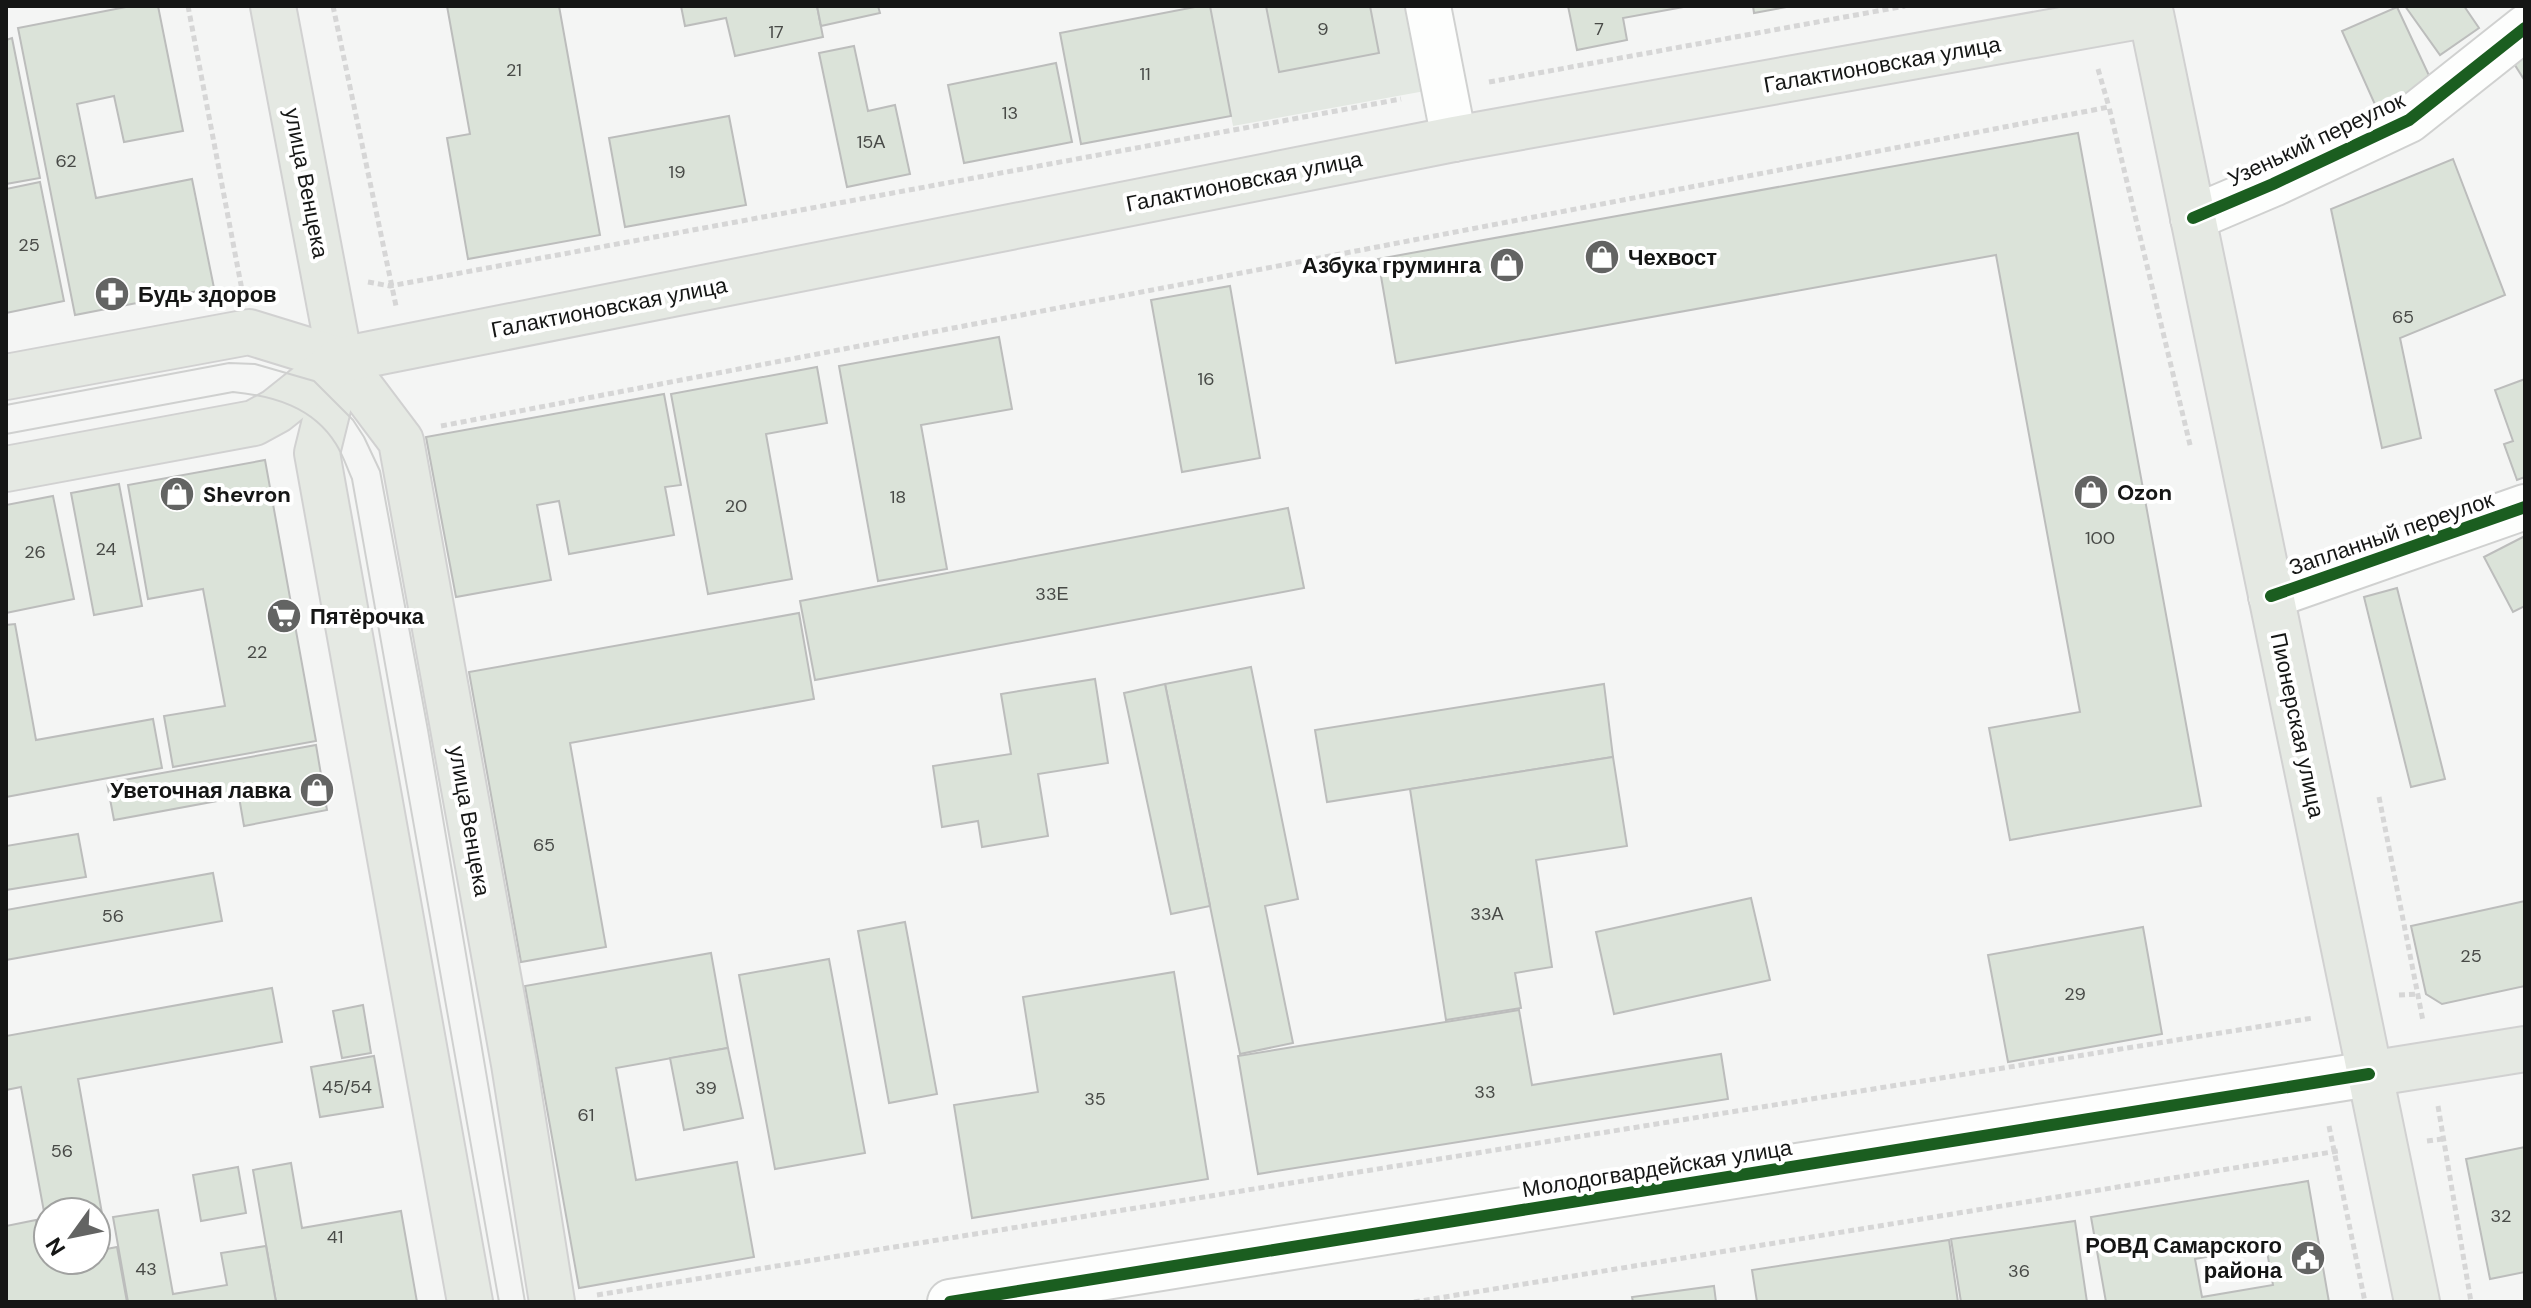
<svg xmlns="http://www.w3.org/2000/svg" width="2531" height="1308" font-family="'DM Sans',sans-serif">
<rect width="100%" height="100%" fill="#f4f5f4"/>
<polygon fill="#e3e8e2" points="1209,6 1410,6 1425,91 1233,126"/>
<g fill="#dbe3d9" stroke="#bcbdbc" stroke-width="2" fill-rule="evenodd">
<polygon points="131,6 158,6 183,131 124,142 114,96 77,104 96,198 192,179 214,288 75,315 18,28"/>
<polygon points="447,6 559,6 600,235 468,259 447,138 470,134"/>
<polygon points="681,6 817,6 823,37 735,56 726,18 685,26"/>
<polygon points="817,6 878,6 880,13 821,26"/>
<polygon points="1200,6 1210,6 1231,116 1081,144 1060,33"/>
<polygon points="1266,6 1370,6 1379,53 1279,72"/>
<polygon points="1568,6 1689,6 1623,18 1627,40 1577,50"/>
<polygon points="1753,6 1792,6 1754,13"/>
<polygon points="2405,6 2464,6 2479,28 2440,55"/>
<polygon points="2397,7 2433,84 2377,109 2342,31"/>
<polygon points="12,38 40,178 6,184 6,40"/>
<polygon points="854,46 868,111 895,105 910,174 847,187 819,53"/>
<polygon points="2525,55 2525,81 2513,62"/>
<polygon points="1056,63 1072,142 964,163 948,85"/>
<polygon points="729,116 746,205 625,227 609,138"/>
<polygon points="2078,133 2201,806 2010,840 1989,728 2080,712 1996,255 1396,363 1378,259"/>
<polygon points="2453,159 2505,295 2400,338 2421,438 2382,448 2331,209"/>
<polygon points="40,182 64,301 6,313 6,189"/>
<polygon points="1230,286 1260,458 1182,472 1151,300"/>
<polygon points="999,337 1012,409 921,425 947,569 878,581 839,366"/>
<polygon points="817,367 827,423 766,434 792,579 708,594 671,394"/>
<polygon points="2525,379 2525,477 2517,480 2504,444 2513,441 2495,390"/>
<polygon points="664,394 681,485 665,487 674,535 569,554 559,501 537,505 551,580 456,597 426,437"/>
<polygon points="265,460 316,741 173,767 164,716 225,706 203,589 148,599 128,485"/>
<polygon points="119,484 142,606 94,615 71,493"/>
<polygon points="53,496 74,599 6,613 6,505"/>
<polygon points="1288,508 1304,588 815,680 800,601"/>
<polygon points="2525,536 2525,606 2513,612 2484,557"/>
<polygon points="2397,588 2445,779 2411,787 2364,597"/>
<polygon points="799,613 814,699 570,743 606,947 521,962 469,672"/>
<polygon points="15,624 36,740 153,719 162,768 6,797 6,625"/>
<polygon points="1251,667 1298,899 1265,906 1293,1043 1240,1054 1165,684"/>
<polygon points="1095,679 1108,763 1038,774 1048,836 982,847 978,821 942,827 933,766 1011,754 1001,694"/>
<polygon points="1165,684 1210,906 1171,914 1124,693"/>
<polygon points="1604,684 1613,757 1327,802 1315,730"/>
<polygon points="316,745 327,810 244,826 239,797 114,820 107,783"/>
<polygon points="1613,757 1627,846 1536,860 1552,967 1515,973 1521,1008 1446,1020 1410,789"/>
<polygon points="78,834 86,877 6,890 6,846"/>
<polygon points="213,873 222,921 6,960 6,910"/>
<polygon points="1751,898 1770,980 1614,1014 1596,932"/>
<polygon points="2525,901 2525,986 2442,1004 2426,994 2411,926"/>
<polygon points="905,922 937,1094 889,1103 858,931"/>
<polygon points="2143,927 2162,1034 2008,1062 1988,955"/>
<polygon points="711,953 728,1048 616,1068 636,1180 737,1162 754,1257 579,1288 525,986"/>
<polygon points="829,959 865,1153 775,1169 739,975"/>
<polygon points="1174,972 1208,1179 972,1218 954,1105 1038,1092 1023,997"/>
<polygon points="272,988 282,1042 78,1079 103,1219 96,1220 96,1212 48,1212 47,1228 21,1087 6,1090 6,1036"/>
<polygon points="363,1005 371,1053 342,1058 333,1011"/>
<polygon points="1519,1010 1532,1085 1721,1054 1728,1099 1258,1174 1238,1056"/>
<polygon points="728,1048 743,1118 684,1130 670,1058"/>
<polygon points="374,1056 383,1107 320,1117 311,1067"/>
<polygon points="2525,1147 2525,1272 2490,1279 2466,1159"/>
<polygon points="291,1163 302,1228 401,1211 417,1302 276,1302 253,1170"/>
<polygon points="238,1167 246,1213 201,1221 193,1175"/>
<path d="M2308,1181L2329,1302H2106L2091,1217ZM2266,1246L2273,1285L2202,1297L2195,1259Z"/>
<polygon points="158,1210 173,1294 227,1285 221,1253 266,1246 276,1302 128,1302 113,1217"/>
<polygon points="36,1220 44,1261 96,1260 96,1251 117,1247 127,1302 6,1302 6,1226"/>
<polygon points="2075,1221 2087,1302 1961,1302 1951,1239"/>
<polygon points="1949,1240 1958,1302 1757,1302 1752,1270"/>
<polygon points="1714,1286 1716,1302 1633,1302 1632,1297"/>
</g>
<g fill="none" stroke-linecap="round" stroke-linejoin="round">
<g stroke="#d0d1d0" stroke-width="48">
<g id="minor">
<polyline points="1428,6 1454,139"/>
<polyline points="2193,218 2273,184 2409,120 2525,28"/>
<polyline points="2271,596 2525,507"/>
<polyline points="950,1302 2369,1074"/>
</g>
</g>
<g stroke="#d1d1d1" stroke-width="48">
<g id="major">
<polyline points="273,6 340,360 317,453 470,1302"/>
<polyline points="340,360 401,441 514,1064 552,1302"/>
<polyline points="6,377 249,332 340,360"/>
<polyline points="6,469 254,423 276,411 340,360 1454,139 2151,14 2417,1302"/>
<polyline points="2369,1074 2525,1049"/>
</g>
</g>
<g stroke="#d6d6d6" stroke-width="5" stroke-dasharray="6 4" stroke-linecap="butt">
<polyline points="188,6 242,290"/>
<polyline points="333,6 396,306"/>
<polyline points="2098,69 2109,107"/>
<polyline points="1489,82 1905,6"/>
<polyline points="368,282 390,286 1401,99"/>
<polyline points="441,426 2109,107 2191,449"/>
<polyline points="2379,797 2423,1021"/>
<polyline points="2399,995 2418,994"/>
<polyline points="2438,1106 2471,1302"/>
<polyline points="2329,1126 2365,1302"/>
<polyline points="2427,1141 2442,1139"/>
<polyline points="597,1295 2313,1018"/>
<polyline points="1414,1302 2338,1151"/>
</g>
<use href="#minor" stroke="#fdfefd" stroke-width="44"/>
<use href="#major" stroke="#e5e9e3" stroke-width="44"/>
<g stroke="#cfd0cf" stroke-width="2">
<polyline points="6,405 229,363 255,364 314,381 353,420 364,437 380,471 428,730 525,1302"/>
<path d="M6,434L233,392C274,396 313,407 336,444C343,455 347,468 352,479L499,1302"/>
</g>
<g stroke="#fff" stroke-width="17">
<g id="cycleway">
<polyline points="2193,218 2273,184 2409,120 2525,28"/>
<polyline points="2271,596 2525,507"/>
<polyline points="950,1302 2369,1074"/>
</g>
</g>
<use href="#cycleway" stroke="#1b5e20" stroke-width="12"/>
</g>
<defs>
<g id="shop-disc" transform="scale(1.8)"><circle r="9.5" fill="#636463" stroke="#fff"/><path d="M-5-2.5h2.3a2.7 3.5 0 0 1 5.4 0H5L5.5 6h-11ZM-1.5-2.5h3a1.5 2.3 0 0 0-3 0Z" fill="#fff"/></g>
<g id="pharmacy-disc" transform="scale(1.8)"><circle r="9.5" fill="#636463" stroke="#fff"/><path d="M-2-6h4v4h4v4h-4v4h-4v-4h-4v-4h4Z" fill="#fff"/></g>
<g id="supermarket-disc" transform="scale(1.8)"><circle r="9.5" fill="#636463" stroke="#fff"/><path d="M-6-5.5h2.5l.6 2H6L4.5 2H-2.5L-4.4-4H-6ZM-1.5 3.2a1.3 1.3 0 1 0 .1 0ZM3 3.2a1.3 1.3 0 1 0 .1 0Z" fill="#fff"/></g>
<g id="civic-disc" transform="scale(1.8)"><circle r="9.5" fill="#636463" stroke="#fff"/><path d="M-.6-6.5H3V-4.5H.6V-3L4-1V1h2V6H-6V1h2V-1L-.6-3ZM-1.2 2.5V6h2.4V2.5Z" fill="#fff"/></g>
</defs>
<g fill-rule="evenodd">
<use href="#shop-disc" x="1602" y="257"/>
<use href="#shop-disc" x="1507" y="265"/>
<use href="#pharmacy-disc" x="112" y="294"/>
<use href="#shop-disc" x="2091" y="492"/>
<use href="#shop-disc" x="177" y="494"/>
<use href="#supermarket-disc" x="284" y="616"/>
<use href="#shop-disc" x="317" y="790"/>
<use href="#civic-disc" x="2308" y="1258"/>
</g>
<g text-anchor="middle" stroke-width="8" stroke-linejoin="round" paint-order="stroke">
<g font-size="18" fill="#484a47">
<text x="1323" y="35">9</text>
<text x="1599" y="35">7</text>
<text x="776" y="38">17</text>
<text x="514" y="76">21</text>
<text x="1145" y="80">11</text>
<text x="1010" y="119">13</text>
<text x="871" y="148">15А</text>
<text x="66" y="167">62</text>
<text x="677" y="178">19</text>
<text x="29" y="251">25</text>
<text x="2403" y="323">65</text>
<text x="1206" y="385">16</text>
<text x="898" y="503">18</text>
<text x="736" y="512">20</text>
<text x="2100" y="544">100</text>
<text x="106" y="555">24</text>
<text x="35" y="558">26</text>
<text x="1052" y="600">33Е</text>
<text x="257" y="658">22</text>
<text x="544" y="851">65</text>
<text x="1487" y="920">33А</text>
<text x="113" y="922">56</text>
<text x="2471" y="962">25</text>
<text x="2075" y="1000">29</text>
<text x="347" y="1093">45/54</text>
<text x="706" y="1094">39</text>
<text x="1485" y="1098">33</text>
<text x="1095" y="1105">35</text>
<text x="586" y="1121">61</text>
<text x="62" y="1157">56</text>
<text x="2501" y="1222">32</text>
<text x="335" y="1243">41</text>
<text x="146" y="1275">43</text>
<text x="2019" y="1277">36</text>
</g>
<g font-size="22" fill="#151615" stroke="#fff">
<text transform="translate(1882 64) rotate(-10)" y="8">Галактионовская улица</text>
<text transform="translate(2316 139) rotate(-25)" y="8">Узенький переулок</text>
<text transform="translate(1244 181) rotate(-11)" y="8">Галактионовская улица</text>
<text transform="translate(307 183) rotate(79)" y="8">улица Венцека</text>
<text transform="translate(609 307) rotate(-11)" y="8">Галактионовская улица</text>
<text transform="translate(2391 533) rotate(-19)" y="8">Запланный переулок</text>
<text transform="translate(2298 725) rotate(78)" y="8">Пионерская улица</text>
<text transform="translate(470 821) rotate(80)" y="8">улица Венцека</text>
<text transform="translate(1657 1168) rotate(-9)" y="8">Молодогвардейская улица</text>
</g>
<g font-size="22" font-weight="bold" fill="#151615" stroke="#fff" text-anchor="start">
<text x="1628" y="265">Чехвост</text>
<text x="1481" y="273" text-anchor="end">Азбука груминга</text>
<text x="138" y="302">Будь здоров</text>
<text x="2117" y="500">Ozon</text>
<text x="203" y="502">Shevron</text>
<text x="310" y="624">Пятёрочка</text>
<text x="291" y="798" text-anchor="end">Уветочная лавка</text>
<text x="2282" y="1253" text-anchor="end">РОВД Самарского<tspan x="2282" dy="25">района</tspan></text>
</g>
</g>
<rect width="2531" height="1308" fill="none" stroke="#151615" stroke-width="16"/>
<g transform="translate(72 1236) rotate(237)"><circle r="38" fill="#ffffff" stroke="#a1a2a1" stroke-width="2"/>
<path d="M0-6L14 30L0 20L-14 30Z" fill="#636463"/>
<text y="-12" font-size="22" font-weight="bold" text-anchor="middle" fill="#151615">N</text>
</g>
</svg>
